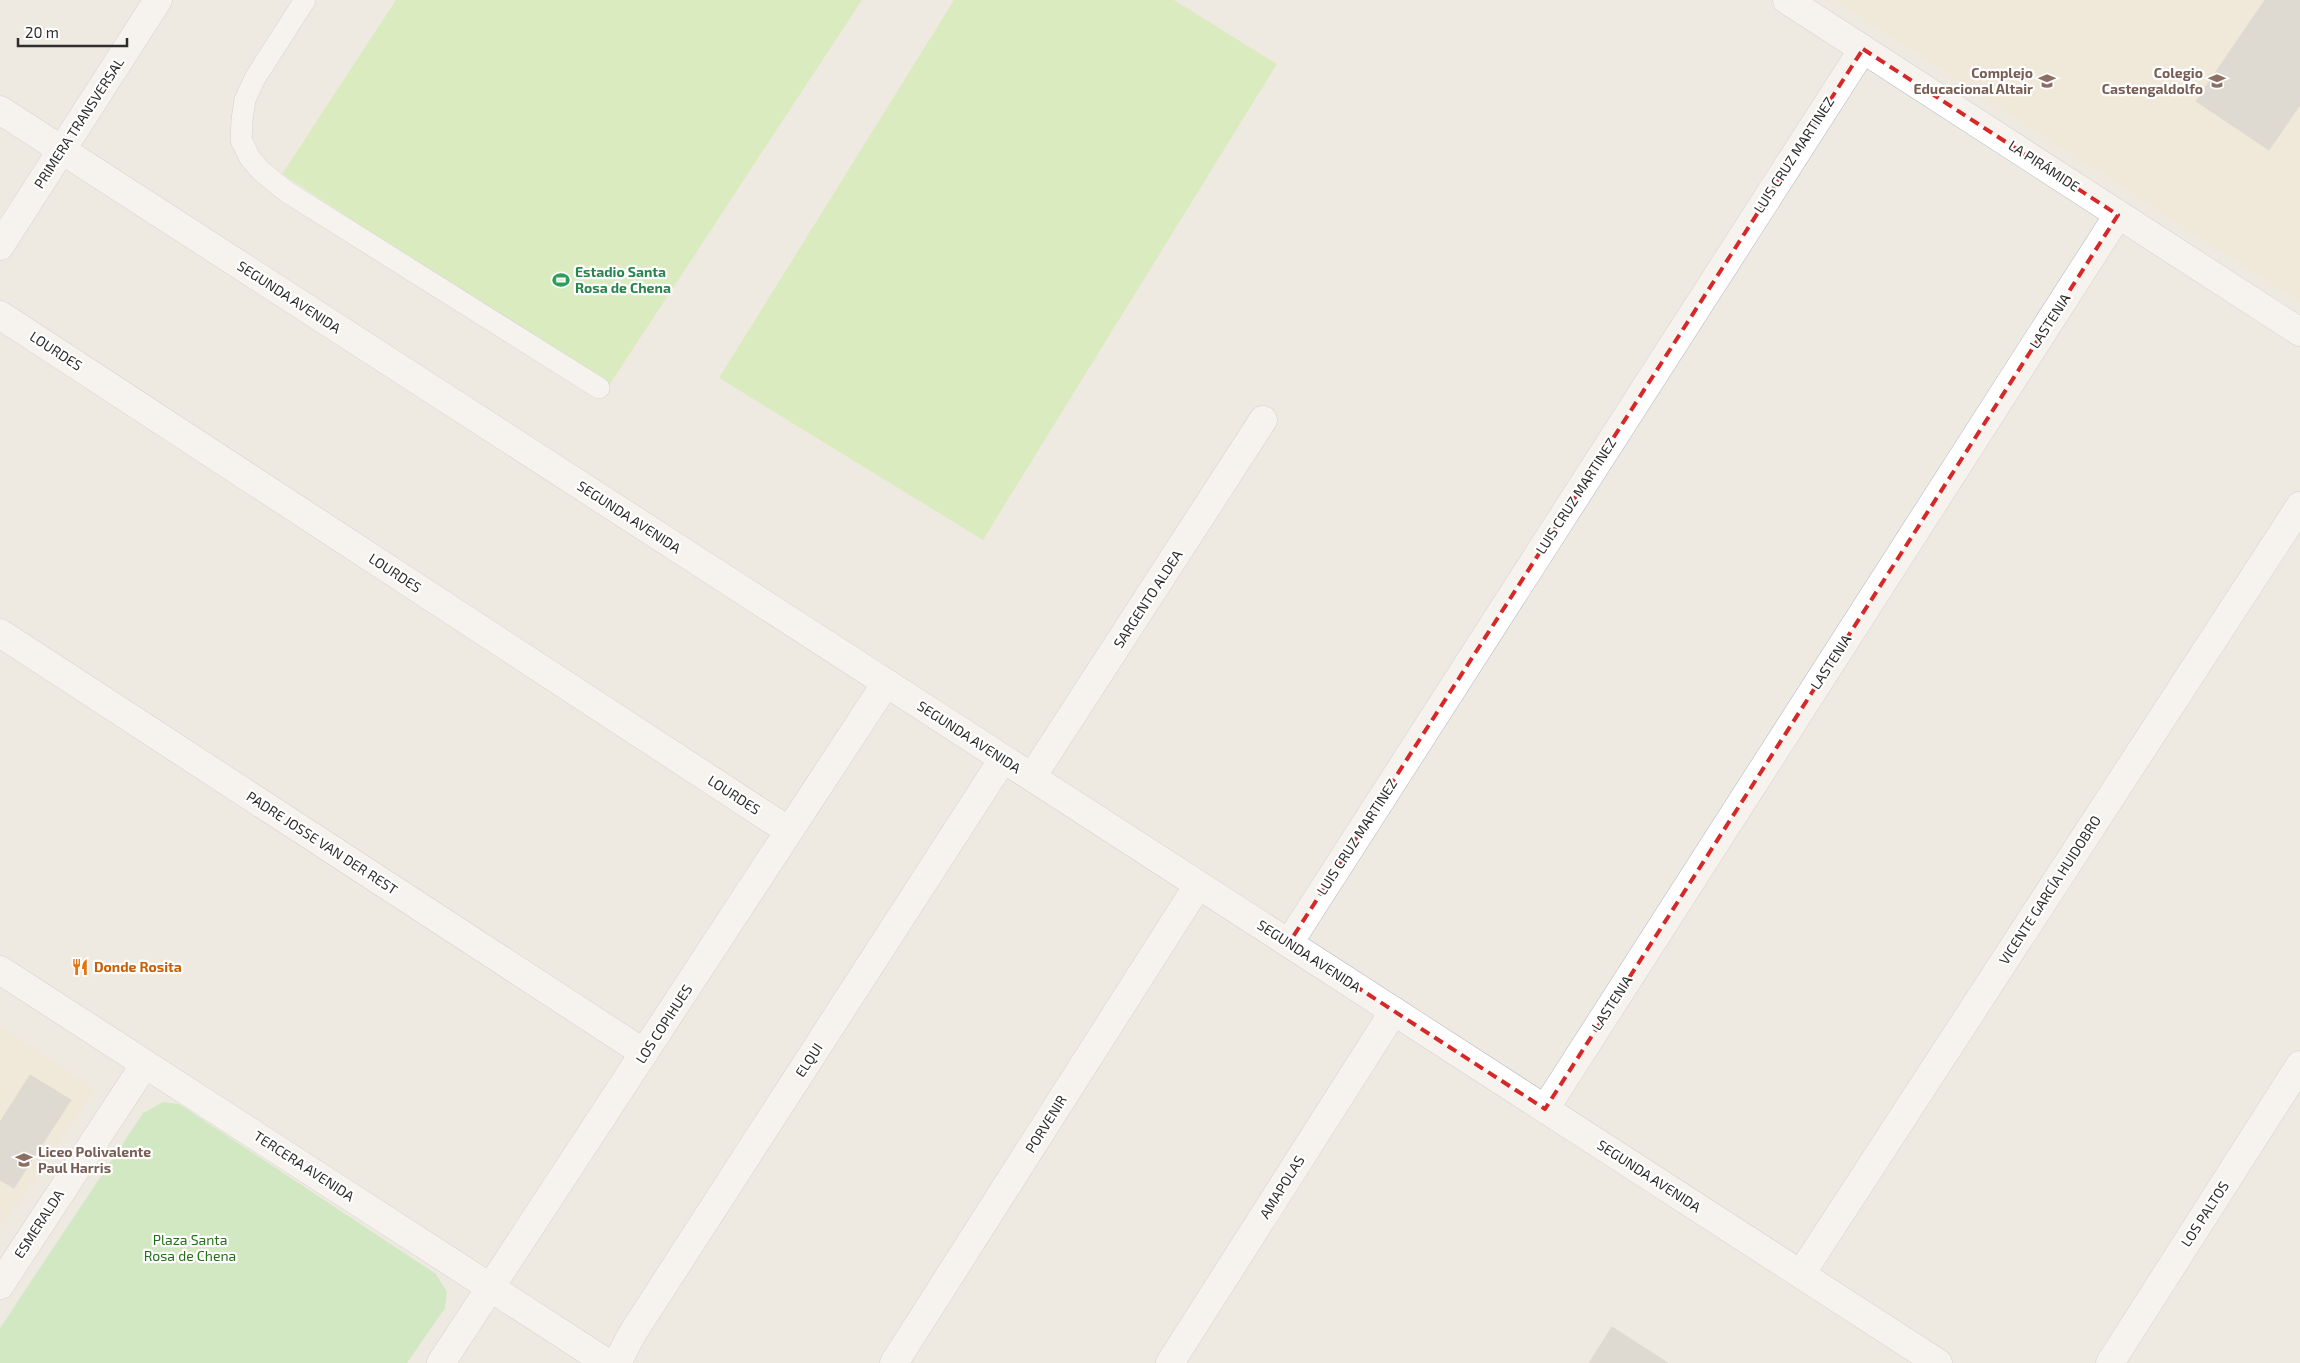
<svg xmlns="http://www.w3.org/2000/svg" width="2300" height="1363" font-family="'Exo 2',sans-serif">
<rect width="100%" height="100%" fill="#efeae1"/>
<g fill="#f1e9d0">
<polygon points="1834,0 2300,0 2300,303 2084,163"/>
<polygon points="0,1026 96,1090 0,1230"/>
</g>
<polygon fill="#b0e79c" points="163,1102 179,1104 436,1274 447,1292 445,1308 407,1363 0,1363 0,1328 143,1113"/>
<g fill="#c3ee98">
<polygon points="396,0 862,0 608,387 282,174"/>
<polygon points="954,0 1174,0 1277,64 983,540 719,378"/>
</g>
<g fill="#cbc8bf" stroke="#cbc6ba">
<polygon points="2265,0 2300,0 2300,105 2269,150 2196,101"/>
<polygon points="30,1075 71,1100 14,1188 0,1180 0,1122"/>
<polygon points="1612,1327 1668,1363 1589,1363"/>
</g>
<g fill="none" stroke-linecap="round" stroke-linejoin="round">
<g stroke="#b4b5c1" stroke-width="22">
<polyline id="lane" points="305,0 255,78 245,100 242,120 241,140 250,158 261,171 287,192 599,388"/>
</g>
<g stroke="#b4b5c1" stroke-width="29">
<g id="street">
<polyline points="1787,0 2300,332"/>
<polyline points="61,151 158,0"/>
<polyline points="0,315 789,831"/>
<polyline points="0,633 644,1053"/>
<polyline points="1032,777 1263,420"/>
<polyline points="1289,943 1863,49"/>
<polyline points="1545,1109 2118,215"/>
<polyline points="1801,1274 2300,506"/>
<polyline points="0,1285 145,1064"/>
<polyline points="441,1363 886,683"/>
<polyline points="617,1363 632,1334 1003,759"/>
<polyline points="894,1363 1198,885"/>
<polyline points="1170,1363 1394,1011"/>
<polyline points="2110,1363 2300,1065"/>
</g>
</g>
<g stroke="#b4b5c1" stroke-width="29">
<g id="secondary">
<polyline points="0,110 1938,1363"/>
<polyline points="0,246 61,151"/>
<polyline points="0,970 607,1363"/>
</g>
</g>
<use href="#lane" stroke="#fff" stroke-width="21"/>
<use href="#street" stroke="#fff" stroke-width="28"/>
<use href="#secondary" stroke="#fff" stroke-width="28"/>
</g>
<path d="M0 0H2300V1363H0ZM1863,49L2118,215L1545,1109L1289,943Z" fill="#efeae1" fill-opacity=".55" fill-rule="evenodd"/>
<path fill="none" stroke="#d62828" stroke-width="4" stroke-dasharray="10 6" stroke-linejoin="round" d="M1863,49L2118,215L1545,1109L1289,943Z"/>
<defs>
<g id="school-bare" transform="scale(1.35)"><path d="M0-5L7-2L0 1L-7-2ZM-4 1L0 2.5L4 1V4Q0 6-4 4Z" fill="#8d6e63" stroke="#fff" stroke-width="2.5" paint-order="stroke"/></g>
<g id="stadium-bare" transform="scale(1.35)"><path d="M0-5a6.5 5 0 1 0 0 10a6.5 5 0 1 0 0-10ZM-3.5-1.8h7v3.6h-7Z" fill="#2e9e5b" stroke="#fff" stroke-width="2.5" paint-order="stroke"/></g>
<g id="restaurant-bare" transform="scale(1.35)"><path d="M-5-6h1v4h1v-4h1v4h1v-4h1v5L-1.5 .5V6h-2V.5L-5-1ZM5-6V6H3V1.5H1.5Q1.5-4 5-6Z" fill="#e8710a" stroke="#fff" stroke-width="2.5" paint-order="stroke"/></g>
</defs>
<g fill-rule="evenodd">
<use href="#school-bare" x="2047" y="81"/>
<use href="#school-bare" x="2217" y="81"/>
<use href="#stadium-bare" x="561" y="280"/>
<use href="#restaurant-bare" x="80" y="967"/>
<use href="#school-bare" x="24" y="1160"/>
</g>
<g text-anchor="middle" stroke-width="4.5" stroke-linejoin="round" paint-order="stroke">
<g font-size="14" font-weight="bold" fill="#785e54" stroke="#fff" text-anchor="end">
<text x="2033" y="78">Complejo<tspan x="2033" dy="16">Educacional Altair</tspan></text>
<text x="2203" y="78">Colegio<tspan x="2203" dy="16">Castengaldolfo</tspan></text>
<text x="38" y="1157" text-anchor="start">Liceo Polivalente<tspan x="38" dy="16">Paul Harris</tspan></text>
</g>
<g font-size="14" fill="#2e2e2e" stroke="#fff">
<text transform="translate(79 123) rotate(-57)" y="5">PRIMERA TRANSVERSAL</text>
<text transform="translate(1794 155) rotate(-57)" y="5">LUIS CRUZ MARTINEZ</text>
<text transform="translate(2044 166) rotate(33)" y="5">LA PIRÁMIDE</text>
<text transform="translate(289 297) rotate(33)" y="5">SEGUNDA AVENIDA</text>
<text transform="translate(2050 321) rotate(-57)" y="5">LASTENIA</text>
<text transform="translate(56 351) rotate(33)" y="5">LOURDES</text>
<text transform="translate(1576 496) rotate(-57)" y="5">LUIS CRUZ MARTINEZ</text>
<text transform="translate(629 517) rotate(33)" y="5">SEGUNDA AVENIDA</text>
<text transform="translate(395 573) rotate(33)" y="5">LOURDES</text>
<text transform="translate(1148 599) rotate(-57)" y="5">SARGENTO ALDEA</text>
<text transform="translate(1831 662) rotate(-57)" y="5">LASTENIA</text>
<text transform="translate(969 737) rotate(33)" y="5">SEGUNDA AVENIDA</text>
<text transform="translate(734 795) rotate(33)" y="5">LOURDES</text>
<text transform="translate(1357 837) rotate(-57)" y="5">LUIS CRUZ MARTINEZ</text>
<text transform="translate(322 843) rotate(33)" y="5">PADRE JOSSE VAN DER REST</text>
<text transform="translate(2050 890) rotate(-57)" y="5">VICENTE GARCÍA HUIDOBRO</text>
<text transform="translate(1309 956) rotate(33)" y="5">SEGUNDA AVENIDA</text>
<text transform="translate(1612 1003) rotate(-57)" y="5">LASTENIA</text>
<text transform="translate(664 1024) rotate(-57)" y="5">LOS COPIHUES</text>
<text transform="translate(809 1060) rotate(-57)" y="5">ELQUI</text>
<text transform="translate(1046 1124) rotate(-58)" y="5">PORVENIR</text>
<text transform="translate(304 1166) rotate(33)" y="5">TERCERA AVENIDA</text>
<text transform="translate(1649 1176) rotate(33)" y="5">SEGUNDA AVENIDA</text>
<text transform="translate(1282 1187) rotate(-58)" y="5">AMAPOLAS</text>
<text transform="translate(2205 1214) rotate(-57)" y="5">LOS PALTOS</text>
<text transform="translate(39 1224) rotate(-57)" y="5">ESMERALDA</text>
</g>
<g font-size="14" font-weight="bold" fill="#27864d" stroke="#fff" text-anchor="start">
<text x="575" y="277">Estadio Santa<tspan x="575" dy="16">Rosa de Chena</tspan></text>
</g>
<g font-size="14" font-weight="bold" fill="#c56008" stroke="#fff" text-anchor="start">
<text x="94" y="972">Donde Rosita</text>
</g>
<g font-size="14" fill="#247019" stroke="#fff">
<text x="190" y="1245">Plaza Santa<tspan x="190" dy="16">Rosa de Chena</tspan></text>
</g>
</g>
<path d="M18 38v8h109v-8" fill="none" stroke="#2e2e2e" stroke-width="2.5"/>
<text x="25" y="38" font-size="15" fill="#2e2e2e" stroke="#ffffff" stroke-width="4" paint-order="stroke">20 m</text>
</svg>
